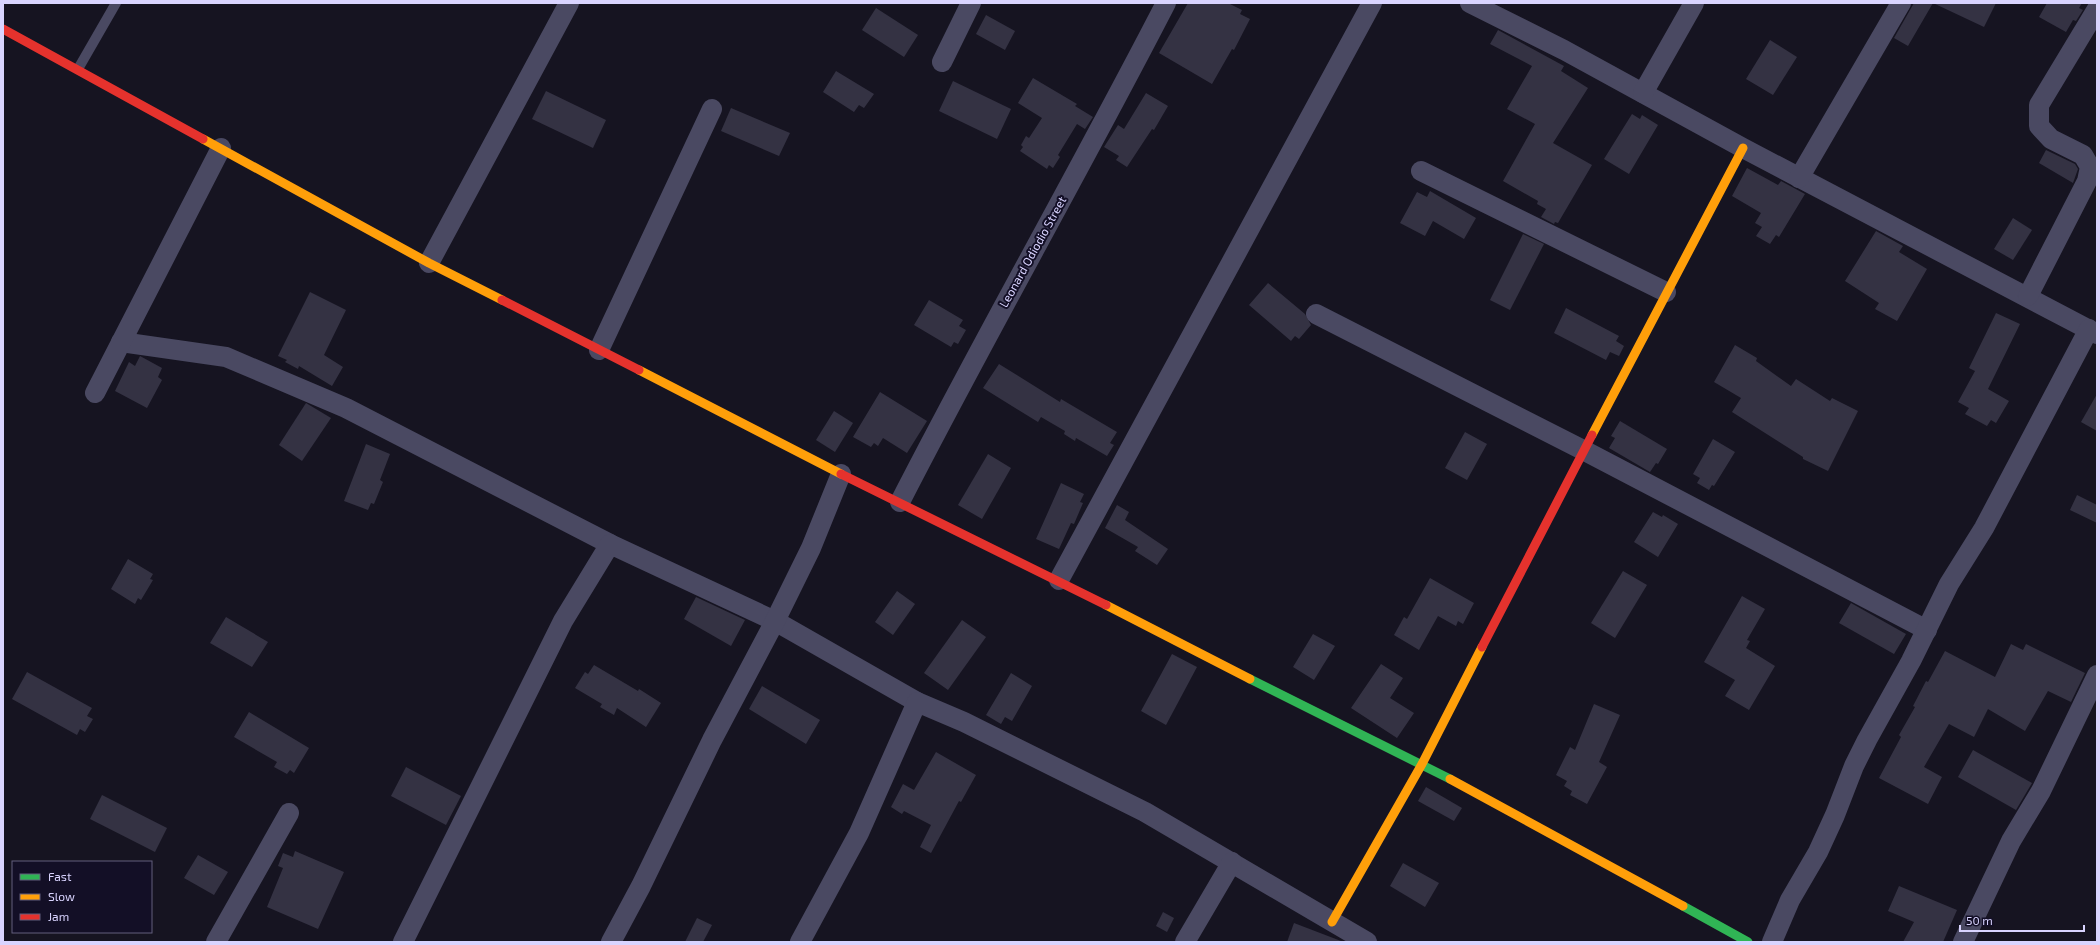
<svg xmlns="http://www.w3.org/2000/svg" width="2100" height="945" font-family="'Exo 2',sans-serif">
<rect width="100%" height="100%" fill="#161421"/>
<g fill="#343243">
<polygon points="1188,3 1228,3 1242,10 1240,14 1250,19 1234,50 1232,49 1212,84 1159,53"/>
<polygon points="1914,3 1996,3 1984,27 1933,3 1908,46 1894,38"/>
<polygon points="2047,3 2082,3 2079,8 2083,10 2076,21 2073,20 2066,32 2039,17"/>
<polygon points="876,8 918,35 904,57 862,30"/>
<polygon points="986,15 1015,31 1005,50 976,34"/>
<polygon points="1498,30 1564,66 1561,71 1588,88 1553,143 1592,165 1558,223 1555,222 1554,224 1541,217 1546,209 1537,204 1538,201 1503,181 1535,124 1507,109 1532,66 1490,44"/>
<polygon points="1770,40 1797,57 1773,95 1746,79"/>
<polygon points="836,71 874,94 864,108 859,105 854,112 823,92"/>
<polygon points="1033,78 1077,104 1075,106 1093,117 1085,129 1077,124 1058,155 1060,157 1053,168 1049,165 1047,169 1020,151 1023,147 1021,145 1026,136 1029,138 1042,118 1018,103"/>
<polygon points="953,81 1011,109 997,139 939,111"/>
<polygon points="546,91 606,120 593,148 532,119"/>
<polygon points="1146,93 1168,106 1154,130 1152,129 1127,167 1116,160 1119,156 1104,147 1118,125 1124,129"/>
<polygon points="731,108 790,133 779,156 721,131"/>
<polygon points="1632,114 1640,119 1642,115 1658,125 1629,174 1604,159"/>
<polygon points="2046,150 2075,164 2078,169 2073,183 2039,163"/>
<polygon points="1747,168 1778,185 1781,181 1805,194 1779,237 1776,235 1770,244 1756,236 1762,227 1755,223 1761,213 1732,196"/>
<polygon points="1430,191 1476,218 1464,239 1433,221 1425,236 1400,223 1417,192 1427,197"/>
<polygon points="2013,218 2032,230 2013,260 1994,249"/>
<polygon points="1876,231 1903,246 1899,252 1927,269 1897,321 1875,309 1879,303 1845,281"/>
<polygon points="1523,234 1544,244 1510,310 1490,300"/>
<polygon points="1268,283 1305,314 1311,325 1299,339 1295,336 1291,341 1249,305"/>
<polygon points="310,292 346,310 324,355 343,367 332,386 299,366 298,369 285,362 287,360 278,356"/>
<polygon points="929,300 963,320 959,326 966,330 958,344 954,342 951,347 914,325"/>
<polygon points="1566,308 1619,336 1616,341 1624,346 1619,356 1610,352 1606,360 1554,333"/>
<polygon points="1996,313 2020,324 1988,389 2009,401 1996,423 1991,420 1987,426 1965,414 1969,408 1958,402 1975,371 1969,368"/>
<polygon points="1735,345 1757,358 1756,361 1791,386 1796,379 1830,401 1832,398 1858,411 1828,471 1803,459 1803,457 1732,412 1741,398 1714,382"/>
<polygon points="140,356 162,368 158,377 162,380 147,408 115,391 129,362 135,366"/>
<polygon points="999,364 1060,402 1061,399 1117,432 1110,443 1114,445 1107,456 1076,438 1075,441 1064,434 1065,431 1041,417 1038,422 983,388"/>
<polygon points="880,392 927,421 907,453 883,438 878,446 874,443 871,447 853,437"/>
<polygon points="2097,394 2097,431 2081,422"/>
<polygon points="306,403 331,418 302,461 279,445"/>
<polygon points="834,411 853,423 835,452 816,440"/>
<polygon points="1620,421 1667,449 1658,464 1656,463 1650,472 1609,448 1615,438 1611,436"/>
<polygon points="1465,432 1487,444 1467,480 1445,468"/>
<polygon points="1713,439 1735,452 1714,486 1712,485 1709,490 1697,483 1700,478 1693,474"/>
<polygon points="366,444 390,454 380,480 383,482 374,504 371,503 368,510 344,501"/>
<polygon points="988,454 1011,468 982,519 958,505"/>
<polygon points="1061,483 1084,494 1080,502 1083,503 1074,524 1071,523 1059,549 1036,539"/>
<polygon points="2077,495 2097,505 2097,523 2070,510"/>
<polygon points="1117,505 1129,512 1125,520 1168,549 1157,565 1135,551 1138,547 1105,528"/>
<polygon points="1653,512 1662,517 1663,515 1678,524 1658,557 1634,542"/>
<polygon points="128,559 153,574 150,579 153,580 141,600 138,598 135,604 111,589"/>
<polygon points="1623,571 1647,585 1615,638 1591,623"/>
<polygon points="1430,578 1474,603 1463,624 1458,621 1456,626 1438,616 1419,650 1394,635 1404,617 1407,619"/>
<polygon points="897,591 915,604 893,635 875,622"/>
<polygon points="1742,596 1765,609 1747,640 1750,641 1746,648 1775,666 1749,710 1725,696 1735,680 1704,662"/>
<polygon points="696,597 745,620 731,646 684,619"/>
<polygon points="1851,603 1906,634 1894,654 1839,623"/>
<polygon points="226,617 268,642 252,667 210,643"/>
<polygon points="962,620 986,637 948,690 924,673"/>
<polygon points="1313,634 1335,646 1314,680 1293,667"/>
<polygon points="2011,644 2023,650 2026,644 2085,673 2071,702 2048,691 2025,731 1988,709 1974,737 1949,724 1924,767 1942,777 1928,804 1879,778 1901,737 1899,735 1915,707 1913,706 1926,681 1928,682 1945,651 1995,677"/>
<polygon points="1172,654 1197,667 1166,725 1141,711"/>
<polygon points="1381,664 1403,678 1390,698 1414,713 1397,738 1351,708"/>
<polygon points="594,665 638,691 639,689 661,703 646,727 617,708 614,715 600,707 602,704 575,688 585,672 588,674"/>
<polygon points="27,672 92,708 87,716 93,719 85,732 80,729 77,735 12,699"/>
<polygon points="1011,673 1032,686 1012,721 1005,717 1001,724 986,715"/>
<polygon points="762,686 820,720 806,744 749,709"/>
<polygon points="1594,704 1620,715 1599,762 1607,767 1587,804 1570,795 1572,791 1564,786 1567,781 1556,775 1570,747 1575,750"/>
<polygon points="249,712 309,748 294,773 290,770 287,774 274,767 277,762 234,737"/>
<polygon points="1973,750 2032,783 2016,810 1958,777"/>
<polygon points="936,752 976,775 961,802 959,801 931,853 920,847 931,825 904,811 902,814 891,807 903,784 914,790"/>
<polygon points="406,767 461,796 446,825 391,796"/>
<polygon points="1426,787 1462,808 1454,821 1418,801"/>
<polygon points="102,795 167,828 155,852 90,819"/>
<polygon points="295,851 344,872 318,929 267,907 283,868 278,866 283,853 293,857"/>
<polygon points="198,855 228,872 214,895 184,878"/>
<polygon points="1403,863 1439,883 1425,907 1390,886"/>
<polygon points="1899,886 1957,910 1943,942 1903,942 1914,922 1888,911"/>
<polygon points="1163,912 1174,918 1167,932 1156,926"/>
<polygon points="697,918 712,925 703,942 685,942"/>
<polygon points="1294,923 1341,941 1341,942 1287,942"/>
</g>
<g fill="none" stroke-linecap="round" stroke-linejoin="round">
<polyline stroke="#4a4962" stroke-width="10" points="78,69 116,3"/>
<g stroke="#4a4962" stroke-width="20">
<polyline points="1470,3 1564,50 1743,148 2097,334"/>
<polyline points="942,62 971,3"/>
<polyline points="1643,93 1694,3"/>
<polyline points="1421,171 1666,292"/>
<polyline points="1799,178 1901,3"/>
<polyline points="429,263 569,3"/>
<polyline points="2028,296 2087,181 2090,167 2083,155 2051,139 2039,126 2039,105 2097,9"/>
<polyline points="1316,314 1585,451 1927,630"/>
<polyline points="121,342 226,357 346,408 610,544"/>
<polyline points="599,350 712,109"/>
<polyline points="95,393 221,148"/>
<path d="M900,502C986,334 1080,170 1166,3"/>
<polyline points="1059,580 1372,3"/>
<polyline points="216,942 289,813"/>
<polyline points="403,942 563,621 610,544 775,621 917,702"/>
<polyline points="611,942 641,886 712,740 775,621 811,548 841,474"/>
<polyline points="800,942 859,833 917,702 964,722 1145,812 1367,942"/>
<polyline points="1185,942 1232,862"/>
<polyline points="1772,942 1790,900 1818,852 1835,815 1854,766 1867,740 1911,661 1949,584 1984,528 2089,329"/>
<polyline points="1963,942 2011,841 2041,791 2097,675"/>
</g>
<g stroke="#30b455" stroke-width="9">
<polyline points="1250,679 1450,779"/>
<polyline points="1683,906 1748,942"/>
</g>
<g stroke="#ff9f0a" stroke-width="9">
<polyline points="203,139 429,263 502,300"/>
<polyline points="639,370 841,474"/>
<polyline points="1592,435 1743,148"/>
<polyline points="1106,605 1250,679"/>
<polyline points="1450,779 1683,906"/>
<polyline points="1332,922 1422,764 1482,647"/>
</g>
<g stroke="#e5322d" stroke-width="9">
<polyline points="3,29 203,139"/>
<polyline points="502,300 639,370"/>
<polyline points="841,474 1106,605"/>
<polyline points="1482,647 1592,435"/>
</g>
</g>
<g text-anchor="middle" stroke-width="4" stroke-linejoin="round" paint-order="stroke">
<g font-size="12" fill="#d9d4ff" stroke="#130f26">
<text transform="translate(1033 252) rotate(-61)" y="4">Leonard Odiodio Street</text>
</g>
</g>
<rect width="2100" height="945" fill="none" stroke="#d9d4ff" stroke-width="8"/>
<rect x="12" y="861" width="140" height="72" fill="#130f26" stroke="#625e7d"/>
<rect x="20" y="874" width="20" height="6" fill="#30b455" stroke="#625e7d"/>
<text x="48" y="881" font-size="12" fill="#d9d4ff">Fast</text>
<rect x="20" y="894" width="20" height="6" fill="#ff9f0a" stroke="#625e7d"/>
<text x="48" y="901" font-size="12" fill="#d9d4ff">Slow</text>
<rect x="20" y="914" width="20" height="6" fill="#e5322d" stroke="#625e7d"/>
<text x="48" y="921" font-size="12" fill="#d9d4ff">Jam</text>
<path d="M1960 925v6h124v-6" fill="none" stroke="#d9d4ff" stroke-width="2"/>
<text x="1966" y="925" font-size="12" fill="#d9d4ff" stroke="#130f26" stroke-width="3" paint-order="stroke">50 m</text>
</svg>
